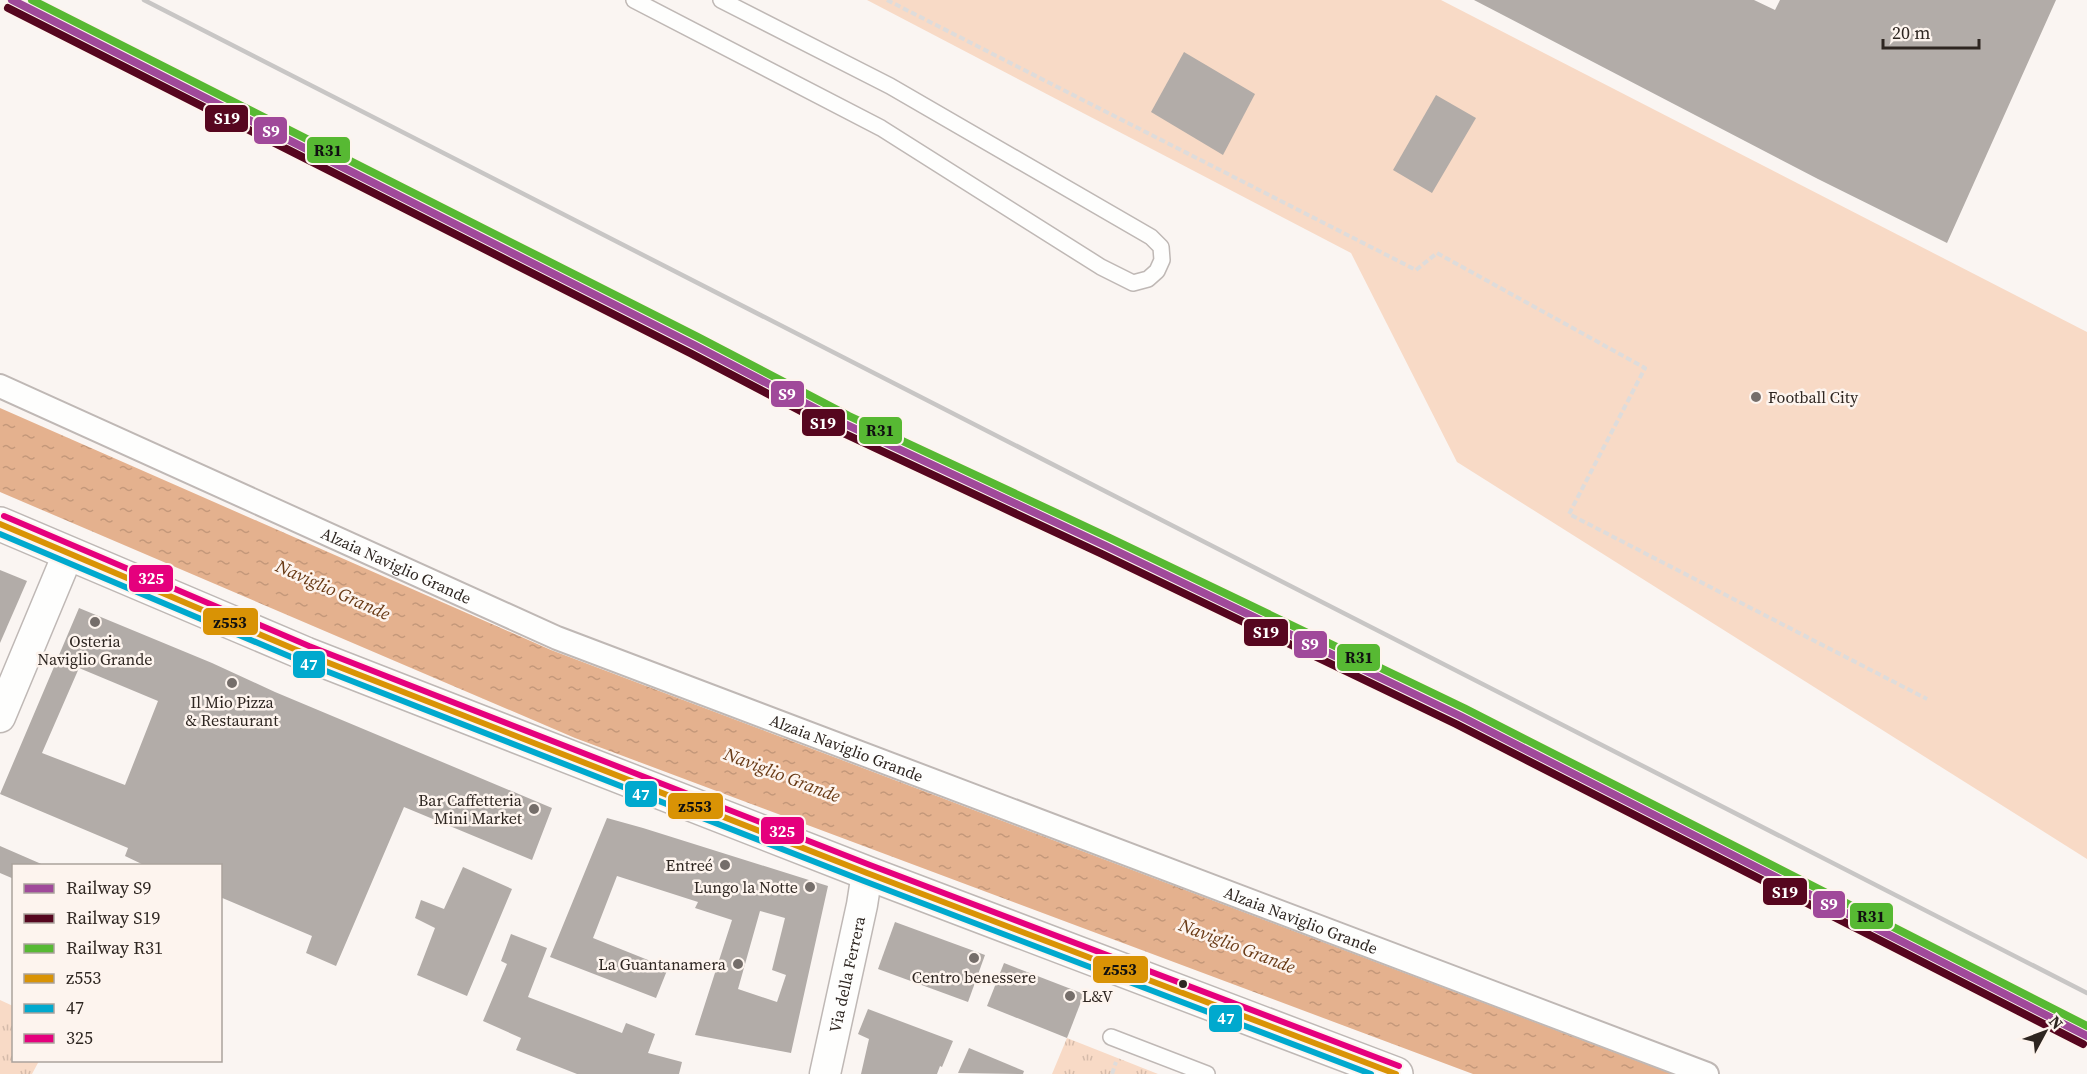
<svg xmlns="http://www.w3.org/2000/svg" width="2087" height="1074" font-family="'Source Serif 4',serif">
<defs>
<pattern id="grass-tufts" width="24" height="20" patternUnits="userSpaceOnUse" patternTransform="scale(1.5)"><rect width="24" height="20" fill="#f8dac6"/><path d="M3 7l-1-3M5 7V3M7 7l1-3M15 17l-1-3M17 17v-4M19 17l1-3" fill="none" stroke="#d5bbaa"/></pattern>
<pattern id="water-ripples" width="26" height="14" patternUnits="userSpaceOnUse" patternTransform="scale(1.5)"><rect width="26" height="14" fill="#e4b18e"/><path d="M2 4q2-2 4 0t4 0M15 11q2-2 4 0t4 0" fill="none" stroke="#c4987a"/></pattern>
</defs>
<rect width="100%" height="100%" fill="#faf5f2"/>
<g fill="url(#grass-tufts)">
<polygon points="0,1000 13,1006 14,1060 39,1061 32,1074 0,1074"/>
<polygon points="1067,1038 1158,1074 1052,1074"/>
</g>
<polygon fill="#f8dac6" points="867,0 1441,0 2087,332 2087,859 1457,462 1351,253"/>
<polygon fill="url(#water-ripples)" points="0,408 551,650 1672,1074 1473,1074 575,738 0,492"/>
<g fill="#b2aca8" fill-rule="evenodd">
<polygon points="1474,0 1754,0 1775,10 1780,0 2056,0 1947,243 1818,179"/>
<polygon points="1184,52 1255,94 1223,155 1151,112"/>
<polygon points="1436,95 1476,118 1432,193 1393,170"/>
<polygon points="0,570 27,581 0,643"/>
<path d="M79,608L212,663L275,692L552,808L532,860L404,807L336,966L306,953L312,936L220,897V866H146L125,856L128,848L0,794ZM79,668L158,701L125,785L42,753Z"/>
<path d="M607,818L643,828L828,886L791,1053L695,1035L732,920L695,908L698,902L617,876L593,938L668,968L656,998L550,957ZM760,911L785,918L772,970L786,975L777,1002L738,989Z"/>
<polygon points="0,846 46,866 14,866 14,879 0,873"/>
<polygon points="463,867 512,889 467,996 417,975 435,928 415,918 421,900 444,909"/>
<polygon points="895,922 985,955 968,1002 878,969"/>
<polygon points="511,934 547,948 528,997 622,1033 626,1023 655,1034 648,1053 682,1062 679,1074 577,1074 516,1050 521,1038 483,1021 507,964 501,961"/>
<polygon points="1004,963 1084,994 1067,1038 987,1006"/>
<polygon points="868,1009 953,1041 942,1067 940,1066 937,1074 861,1074 869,1039 858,1034"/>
<polygon points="969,1048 1024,1071 1023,1074 958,1073"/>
</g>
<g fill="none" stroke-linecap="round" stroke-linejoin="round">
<g stroke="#bfb8b5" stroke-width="18">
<g id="service">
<polyline points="634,0 881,128 1101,267 1133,283 1148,279 1157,271 1162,260 1161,247 1151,237 890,86 721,0"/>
<polyline points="1111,1037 1207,1074"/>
</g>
</g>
<g stroke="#bfb8b5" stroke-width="26">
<g id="pedestrian">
<path id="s1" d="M0,386L557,638L1707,1074"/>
</g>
</g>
<g stroke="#bfb8b5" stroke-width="33">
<g id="minor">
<polyline points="0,717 68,554"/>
<path id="s2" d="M825,1074L862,905L867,873"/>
</g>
</g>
<g stroke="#bfb8b5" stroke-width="36">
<polyline id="tertiary" points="0,524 306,654 867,873 1396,1074"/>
</g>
<g stroke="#dedcdb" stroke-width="4" stroke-dasharray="6 3" stroke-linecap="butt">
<polyline points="887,0 1416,270 1437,253 1645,368 1569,514 1927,699"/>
<polyline points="1112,1074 1116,1062"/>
</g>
<use href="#service" stroke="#fefefd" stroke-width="15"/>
<use href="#pedestrian" stroke="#fefefd" stroke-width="22"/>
<use href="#minor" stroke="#fefefd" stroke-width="30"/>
<use href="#tertiary" stroke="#fefefd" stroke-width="33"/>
<polyline stroke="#c8c6c5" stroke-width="4.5" points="144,0 2087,993"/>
<g stroke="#fdf4ee" stroke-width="10">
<polyline id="bus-1" points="0,524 306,654 867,873 1396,1074"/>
</g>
<g stroke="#fdf4ee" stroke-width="10">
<polyline id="bus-2" points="0,534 303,662 864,881 1371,1074"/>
</g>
<g stroke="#fdf4ee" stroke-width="10">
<polyline id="bus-3" points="4,516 309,646 870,865 1399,1066"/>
</g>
<use href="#bus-1" stroke="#d99305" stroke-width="6"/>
<use href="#bus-2" stroke="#00a9ce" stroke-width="6"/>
<use href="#bus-3" stroke="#e5007d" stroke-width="6"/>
<g stroke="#fdf4ee" stroke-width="12">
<polyline id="rail-1" points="12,0 694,345 845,424 1106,546 1460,716 2087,1036"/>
</g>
<g stroke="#fdf4ee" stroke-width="12">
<polyline id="rail-2" points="8,8 690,353 841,432 1102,554 1456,724 2083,1044"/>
</g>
<g stroke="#fdf4ee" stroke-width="12">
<polyline id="rail-3" points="32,0 698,337 849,416 1110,538 1464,708 2087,1026"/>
</g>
<use href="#rail-1" stroke="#a0499a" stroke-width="8"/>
<use href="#rail-2" stroke="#56061f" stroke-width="8"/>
<use href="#rail-3" stroke="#57b933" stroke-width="8"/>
</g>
<g fill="#756e6a" stroke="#fdf4ee" stroke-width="2">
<circle cx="1756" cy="397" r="6"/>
<circle cx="95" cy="622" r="6"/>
<circle cx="232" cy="683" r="6"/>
<circle cx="534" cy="809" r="6"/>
<circle cx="725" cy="865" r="6"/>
<circle cx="810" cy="887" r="6"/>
<circle cx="974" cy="958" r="6"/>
<circle cx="738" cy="964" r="6"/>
<circle cx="1070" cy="996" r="6"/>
</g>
<circle fill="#2e2621" stroke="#fdf4ee" stroke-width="2" cx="1183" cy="984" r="5"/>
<g text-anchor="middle" stroke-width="5" stroke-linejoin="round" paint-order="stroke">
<g font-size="16" fill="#2e2621" stroke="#fdf4ee" text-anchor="end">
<text x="1768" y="403" text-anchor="start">Football City</text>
<text x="95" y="647" text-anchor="middle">Osteria<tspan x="95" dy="18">Naviglio Grande</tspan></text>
<text x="232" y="708" text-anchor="middle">Il Mio Pizza<tspan x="232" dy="18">&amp; Restaurant</tspan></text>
<text x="522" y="806">Bar Caffetteria<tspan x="522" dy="18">Mini Market</tspan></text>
<text x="713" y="871">Entreé</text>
<text x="798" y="893">Lungo la Notte</text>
<text x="726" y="970">La Guantanamera</text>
<text x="974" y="983" text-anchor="middle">Centro benessere</text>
<text x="1082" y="1002" text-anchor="start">L&amp;V</text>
</g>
<g font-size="16" fill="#2e2621" stroke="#fdf4ee">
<text dy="6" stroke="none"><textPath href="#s1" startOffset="435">Alzaia Naviglio Grande</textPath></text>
<text dy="6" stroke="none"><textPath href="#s1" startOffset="921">Alzaia Naviglio Grande</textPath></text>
<text dy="6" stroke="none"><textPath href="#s1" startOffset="1407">Alzaia Naviglio Grande</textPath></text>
<text dy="6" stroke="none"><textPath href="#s2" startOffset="102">Via della Ferrera</textPath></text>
</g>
<g font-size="18" font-style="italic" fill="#683914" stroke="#fdf4ee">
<text transform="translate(333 590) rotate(24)" y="6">Naviglio Grande</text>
<text transform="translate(782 775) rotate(21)" y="6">Naviglio Grande</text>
<text transform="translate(1237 946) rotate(21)" y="6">Naviglio Grande</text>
</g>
</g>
<g stroke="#fdf4ee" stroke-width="2">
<rect x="204" y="104" width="45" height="29" rx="6" fill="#56061f"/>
<rect x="253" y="116" width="35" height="29" rx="6" fill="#a0499a"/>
<rect x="306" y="136" width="45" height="28" rx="6" fill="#57b933"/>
<rect x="770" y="380" width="35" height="28" rx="6" fill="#a0499a"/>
<rect x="801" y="408" width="45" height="29" rx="6" fill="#56061f"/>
<rect x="858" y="416" width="45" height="29" rx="6" fill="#57b933"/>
<rect x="128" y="564" width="46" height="29" rx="6" fill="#e5007d"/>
<rect x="202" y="607" width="57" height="29" rx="6" fill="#d99305"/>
<rect x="1243" y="618" width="46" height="29" rx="6" fill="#56061f"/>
<rect x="1293" y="630" width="35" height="29" rx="6" fill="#a0499a"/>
<rect x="1336" y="643" width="45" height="29" rx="6" fill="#57b933"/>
<rect x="292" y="650" width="34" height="29" rx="6" fill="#00a9ce"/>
<rect x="624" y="780" width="34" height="28" rx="6" fill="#00a9ce"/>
<rect x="667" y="792" width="57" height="28" rx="6" fill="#d99305"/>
<rect x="760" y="816" width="45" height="29" rx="6" fill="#e5007d"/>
<rect x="1762" y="877" width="46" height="29" rx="6" fill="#56061f"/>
<rect x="1812" y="890" width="34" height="29" rx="6" fill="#a0499a"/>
<rect x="1849" y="902" width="45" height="28" rx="6" fill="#57b933"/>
<rect x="1092" y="955" width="57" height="29" rx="6" fill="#d99305"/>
<rect x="1208" y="1004" width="35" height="29" rx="6" fill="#00a9ce"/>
</g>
<g font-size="16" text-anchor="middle" font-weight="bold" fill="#fff">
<text x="227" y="124">S19</text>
<text x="271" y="137">S9</text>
<text x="787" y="400">S9</text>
<text x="823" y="429">S19</text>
<text x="151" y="584">325</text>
<text x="1266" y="638">S19</text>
<text x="1310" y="650">S9</text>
<text x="309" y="670">47</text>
<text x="641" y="800">47</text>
<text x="782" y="837">325</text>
<text x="1785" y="898">S19</text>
<text x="1829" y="910">S9</text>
<text x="1226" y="1024">47</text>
</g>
<g font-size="16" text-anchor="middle" font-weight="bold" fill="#111">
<text x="328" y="156">R31</text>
<text x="880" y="436">R31</text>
<text x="230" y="628">z553</text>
<text x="1359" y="663">R31</text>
<text x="695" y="812">z553</text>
<text x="1871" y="922">R31</text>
<text x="1120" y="975">z553</text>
</g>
<rect x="12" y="864" width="210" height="198" fill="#fdf4ee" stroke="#aaa29c" stroke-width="1.5"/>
<rect x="24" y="884" width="30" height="9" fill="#a0499a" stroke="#aaa29c" stroke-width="1.5"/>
<text x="66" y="894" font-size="18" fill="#2e2621">Railway S9</text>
<rect x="24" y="914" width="30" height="9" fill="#56061f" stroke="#aaa29c" stroke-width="1.5"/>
<text x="66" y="924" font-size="18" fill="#2e2621">Railway S19</text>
<rect x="24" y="944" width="30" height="9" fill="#57b933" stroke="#aaa29c" stroke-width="1.5"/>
<text x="66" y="954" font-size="18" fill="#2e2621">Railway R31</text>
<rect x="24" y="974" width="30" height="9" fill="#d99305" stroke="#aaa29c" stroke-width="1.5"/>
<text x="66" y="984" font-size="18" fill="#2e2621">z553</text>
<rect x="24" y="1004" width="30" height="9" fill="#00a9ce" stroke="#aaa29c" stroke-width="1.5"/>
<text x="66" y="1014" font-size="18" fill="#2e2621">47</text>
<rect x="24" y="1034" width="30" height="9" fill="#e5007d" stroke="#aaa29c" stroke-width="1.5"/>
<text x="66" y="1044" font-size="18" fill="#2e2621">325</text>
<g transform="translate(2045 1032) rotate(49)" stroke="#fdf4ee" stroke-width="4.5" paint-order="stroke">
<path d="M0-4.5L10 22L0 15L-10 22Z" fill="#2e2621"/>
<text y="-9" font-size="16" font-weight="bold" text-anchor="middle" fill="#2e2621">N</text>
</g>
<path d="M1883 39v9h96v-9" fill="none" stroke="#2e2621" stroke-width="3"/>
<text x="1892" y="39" font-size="18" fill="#2e2621" stroke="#fdf4ee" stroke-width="4.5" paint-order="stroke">20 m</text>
</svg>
